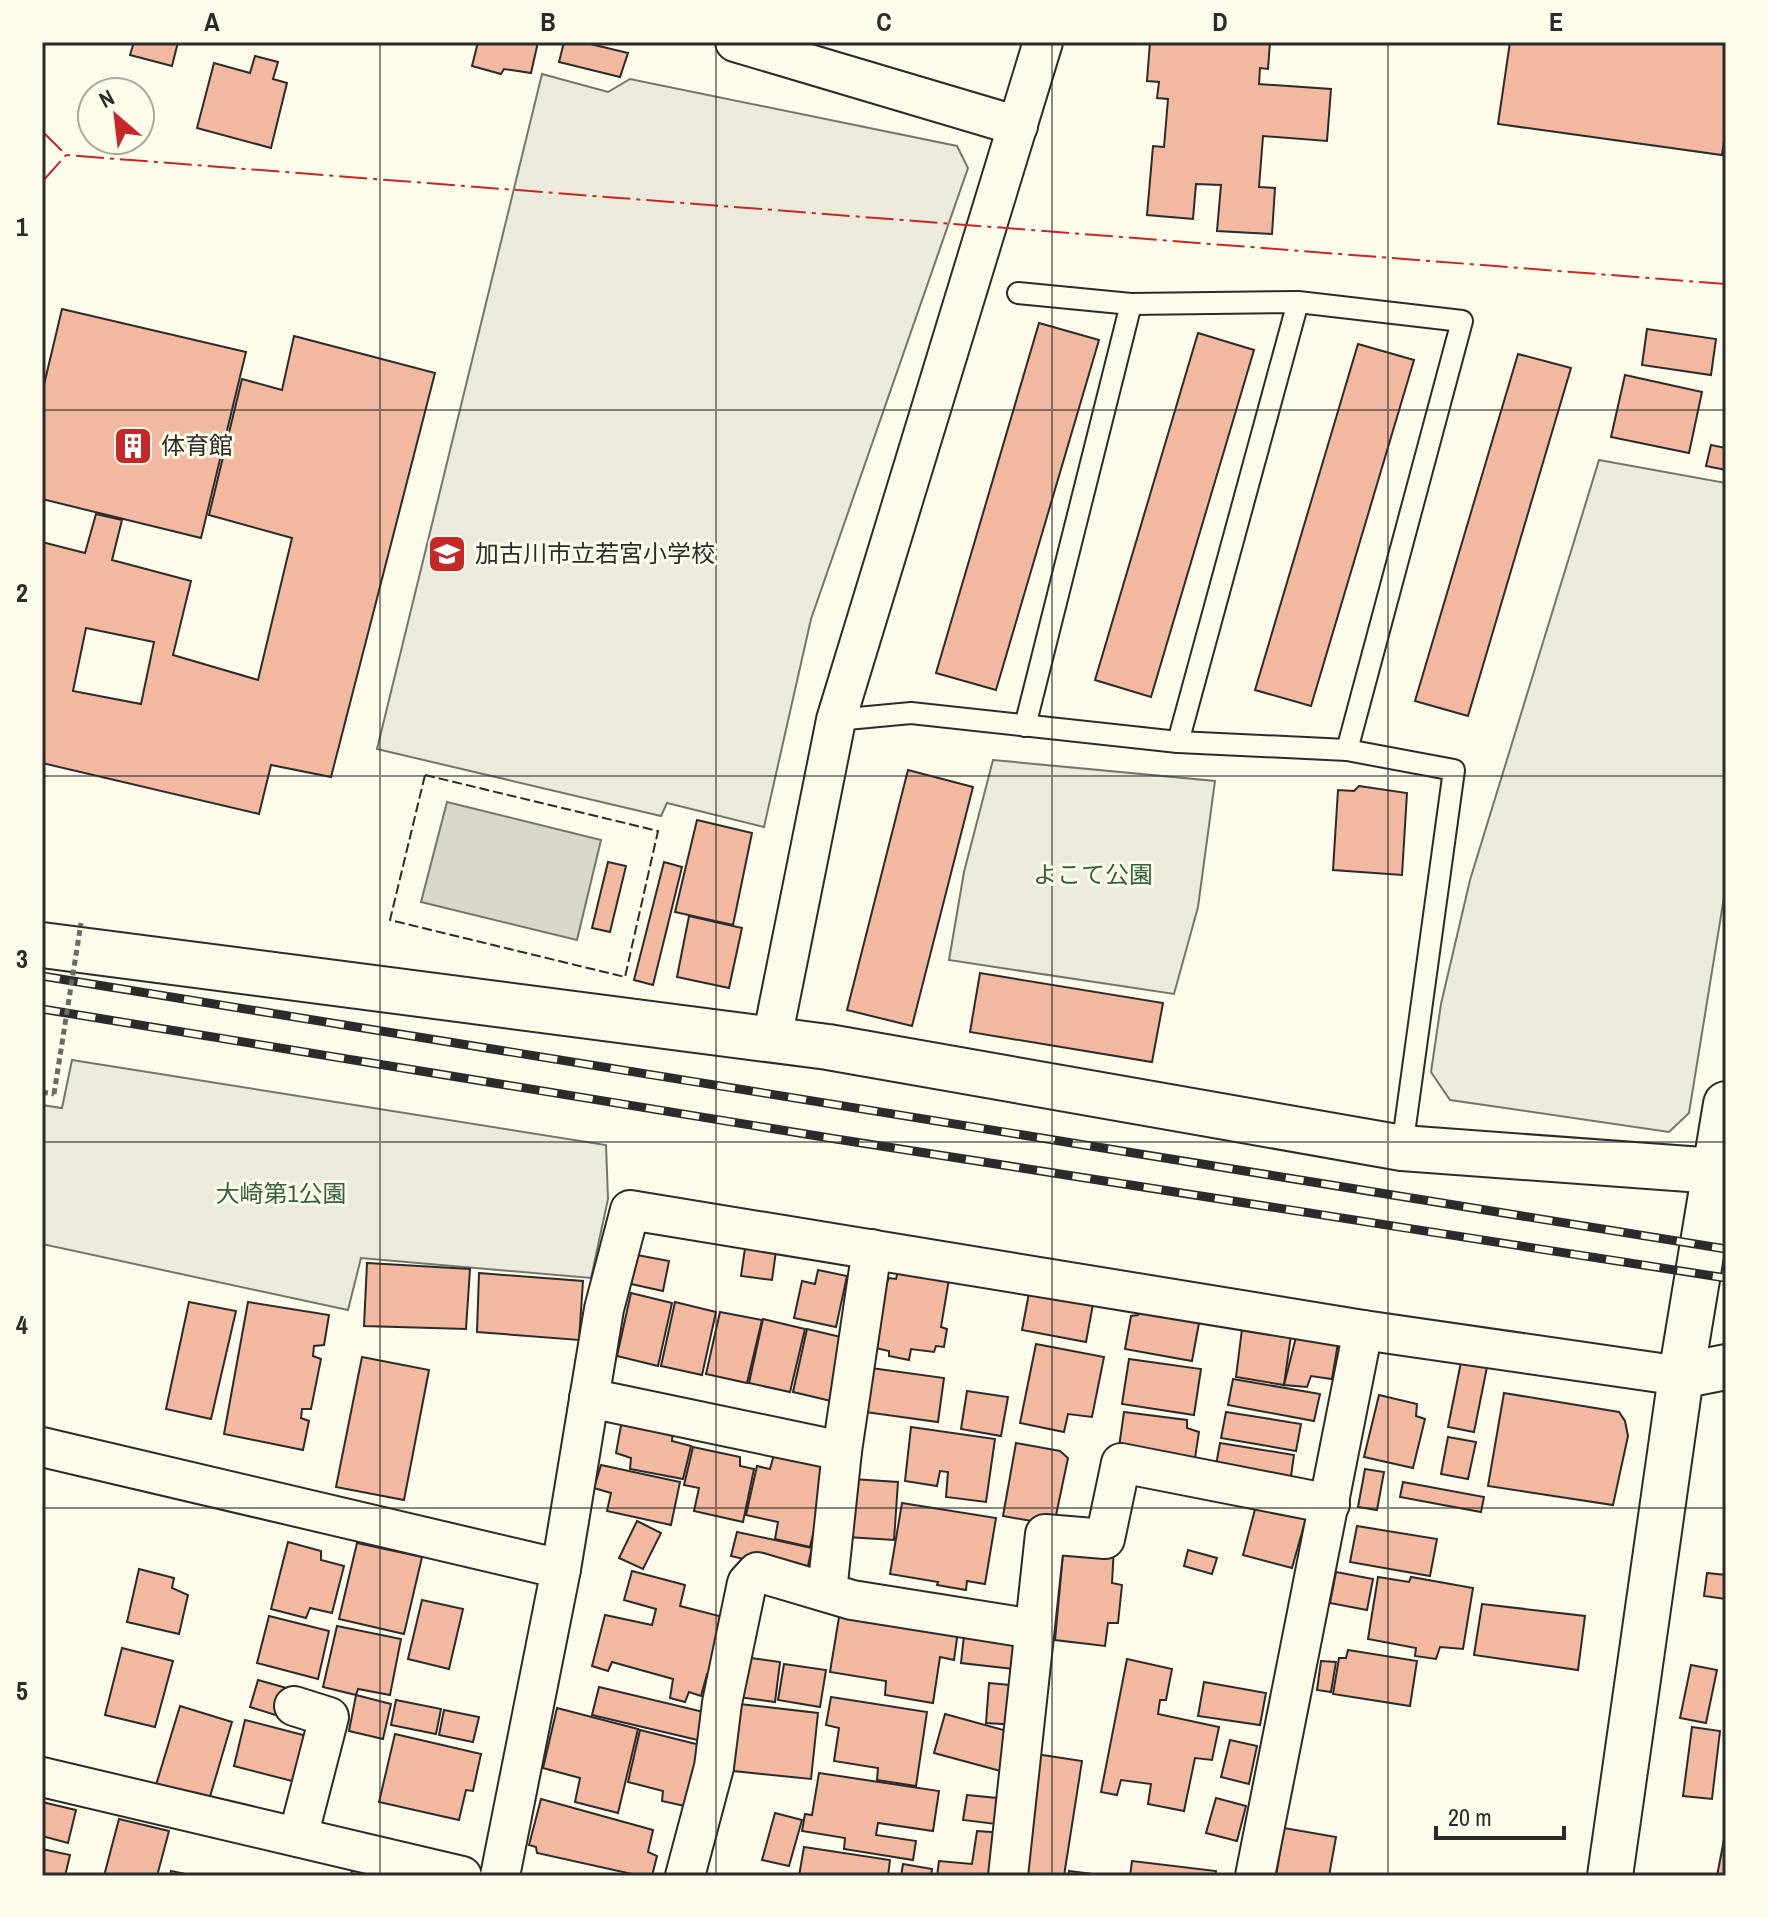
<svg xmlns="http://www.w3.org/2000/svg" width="1768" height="1918" font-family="'Archivo Narrow','Noto Sans JP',sans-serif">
<rect width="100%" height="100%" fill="#fdfbea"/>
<g fill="#ecebdb" stroke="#74746e" stroke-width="2">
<polygon points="542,74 608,92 630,79 957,146 968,168 811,619 764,827 667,803 661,816 377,749"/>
<polygon points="993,760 1215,781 1198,907 1174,994 949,960 964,872"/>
<polygon points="72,1060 606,1145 608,1199 591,1278 361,1258 348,1310 42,1244 42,1105 62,1108"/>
</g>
<polygon fill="#eceadb" stroke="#74746e" stroke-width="2" points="1599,460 1726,483 1726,885 1689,1113 1669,1132 1450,1100 1431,1072 1441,1004 1470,880"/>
<polygon fill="#d8d7c9" stroke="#74746e" stroke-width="2" points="447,802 601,840 577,940 421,902"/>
<g fill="#f2b8a0" stroke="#2b2b2b" stroke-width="2" fill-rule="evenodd">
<polygon points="134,42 178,42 172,66 130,55"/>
<polygon points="478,42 538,42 531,73 504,69 501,74 472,66"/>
<polygon points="564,42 582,42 628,53 620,77 559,62"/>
<polygon points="1150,42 1270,42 1268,69 1260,68 1259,84 1331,89 1327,141 1263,136 1259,187 1275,188 1272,234 1217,231 1221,185 1196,184 1193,219 1147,215 1153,146 1164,147 1168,99 1157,98 1159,82 1147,81"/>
<polygon points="1510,42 1726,42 1726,128 1722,155 1498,124"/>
<polygon points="255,56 278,62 273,79 287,83 271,148 197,128 214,63 250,73"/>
<polygon points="62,309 246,352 201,538 42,499 42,393"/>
<polygon points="1039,323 1099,340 996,690 936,673"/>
<polygon points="1647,329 1716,339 1711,375 1642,365"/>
<polygon points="1198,333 1254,350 1151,697 1095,680"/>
<path d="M294,336L435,373L331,777L271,765L259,814L42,763V542L85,553L96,514L122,520L112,560L191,581L173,655L258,680L292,538L209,515L242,379L282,390ZM86,628L154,642L141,704L73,691Z"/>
<polygon points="1358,344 1414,360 1311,706 1255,690"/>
<polygon points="1518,354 1571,368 1468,716 1415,701"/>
<polygon points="1625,375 1702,392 1689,453 1611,437"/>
<polygon points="1711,445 1726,448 1726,470 1706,466"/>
<polygon points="908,770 973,787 912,1026 847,1010"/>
<polygon points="1359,786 1407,793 1402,875 1333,870 1338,790 1354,791"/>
<polygon points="697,820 752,833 733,925 675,912"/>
<polygon points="608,862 626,866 610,932 592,928"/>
<polygon points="664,862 682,867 653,985 634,980"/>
<polygon points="689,916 742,928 729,988 677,977"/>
<polygon points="980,973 1163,1003 1152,1062 970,1032"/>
<polygon points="745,1248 776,1251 772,1280 741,1276"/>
<polygon points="637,1255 669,1261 663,1291 631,1284"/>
<polygon points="367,1263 470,1269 466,1329 364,1326"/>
<polygon points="818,1270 847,1276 836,1327 794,1318 802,1281 815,1284"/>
<polygon points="898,1271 949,1279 941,1327 947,1329 944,1347 936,1346 934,1352 911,1349 909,1360 889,1356 889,1351 871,1347 879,1298 889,1278 896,1279"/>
<polygon points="479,1273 583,1281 579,1340 477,1332"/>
<polygon points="631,1293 672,1303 658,1366 617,1356"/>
<polygon points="1029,1293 1093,1304 1086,1342 1022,1330"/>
<polygon points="189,1302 236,1311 211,1419 166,1409"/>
<polygon points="248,1302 329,1315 324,1345 314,1346 313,1356 321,1359 311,1409 302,1409 301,1418 309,1421 303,1450 224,1434"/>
<polygon points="675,1302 716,1312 702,1375 661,1366"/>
<polygon points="1140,1310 1199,1323 1192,1361 1125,1349 1131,1316 1138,1315"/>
<polygon points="720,1312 762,1320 747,1383 706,1374"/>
<polygon points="763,1319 805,1329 790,1392 749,1383"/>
<polygon points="807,1329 845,1338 831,1401 793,1392"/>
<polygon points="1242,1329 1291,1335 1284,1385 1236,1377"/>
<polygon points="1296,1337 1338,1343 1332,1379 1311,1376 1307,1387 1284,1385"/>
<polygon points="1036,1344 1104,1357 1092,1417 1068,1414 1064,1432 1020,1423"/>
<polygon points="362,1357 429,1370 404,1500 336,1487"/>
<polygon points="1129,1359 1201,1369 1194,1415 1122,1404"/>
<polygon points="1461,1362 1487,1367 1474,1432 1448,1427"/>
<polygon points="871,1368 944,1378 938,1422 865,1412"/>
<polygon points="1233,1379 1320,1394 1314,1421 1228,1405"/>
<polygon points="967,1391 1008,1397 1001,1436 961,1429"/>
<polygon points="1504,1393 1619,1412 1625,1421 1628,1436 1613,1505 1488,1486"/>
<polygon points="1379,1395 1417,1404 1416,1416 1425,1419 1413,1468 1364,1457"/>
<polygon points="1124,1412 1187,1420 1187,1428 1199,1432 1195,1458 1119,1447"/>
<polygon points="1226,1412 1301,1424 1296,1451 1221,1438"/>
<polygon points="622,1420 673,1431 672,1441 691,1446 683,1479 630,1469 631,1458 616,1453"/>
<polygon points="911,1427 995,1439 986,1502 946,1497 948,1472 940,1471 937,1486 905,1481"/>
<polygon points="1448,1437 1476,1442 1468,1479 1441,1474"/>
<polygon points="1016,1443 1060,1451 1068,1458 1054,1525 1003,1516"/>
<polygon points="1220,1443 1294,1455 1290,1483 1215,1471"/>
<polygon points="693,1447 740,1457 740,1466 754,1469 743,1522 694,1511 699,1488 684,1485"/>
<polygon points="775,1451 830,1464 810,1547 775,1539 778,1522 746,1515 757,1466 770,1469"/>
<polygon points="601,1465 680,1482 671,1525 607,1511 611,1493 594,1488"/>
<polygon points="1365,1469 1384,1472 1377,1510 1358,1507"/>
<polygon points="852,1479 898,1482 894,1540 847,1537"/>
<polygon points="1403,1482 1484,1497 1481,1512 1400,1497"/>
<polygon points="1258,1498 1308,1511 1292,1568 1243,1555"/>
<polygon points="902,1503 996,1518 985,1584 967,1581 966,1590 937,1585 938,1582 890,1574"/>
<polygon points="637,1521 661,1533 643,1569 619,1558"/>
<polygon points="1357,1526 1437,1539 1430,1576 1350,1562"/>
<polygon points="737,1532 812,1548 806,1574 731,1556"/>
<polygon points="288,1542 321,1551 321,1560 344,1566 332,1613 310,1608 306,1618 271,1609"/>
<polygon points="357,1543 422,1557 404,1634 339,1619"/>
<polygon points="1064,1543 1114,1547 1112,1583 1122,1585 1118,1623 1108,1623 1105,1646 1055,1640"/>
<polygon points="1188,1550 1217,1558 1212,1574 1184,1566"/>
<polygon points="139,1569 174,1578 172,1588 188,1595 179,1634 127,1622"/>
<polygon points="632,1571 685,1585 680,1606 723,1617 715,1675 707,1674 701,1696 689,1692 685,1702 670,1698 673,1679 612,1662 608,1671 592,1666 605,1615 652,1625 656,1609 624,1600"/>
<polygon points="1336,1572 1373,1579 1367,1610 1330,1603"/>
<polygon points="1707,1573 1726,1575 1726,1599 1704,1596"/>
<polygon points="1378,1577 1409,1582 1411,1577 1473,1588 1463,1649 1440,1647 1436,1659 1415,1656 1416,1648 1368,1639"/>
<polygon points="422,1600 463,1609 449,1669 408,1659"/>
<polygon points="1482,1604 1585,1616 1578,1670 1474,1655"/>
<polygon points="841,1605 959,1624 954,1660 940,1657 933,1703 885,1695 886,1681 830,1672"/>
<polygon points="269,1616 329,1631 318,1679 257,1663"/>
<polygon points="337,1626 401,1639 390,1695 358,1689 356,1695 323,1687"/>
<polygon points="965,1626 1026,1633 1022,1670 961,1663"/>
<polygon points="122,1648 173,1661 155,1727 105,1715"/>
<polygon points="1348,1650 1417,1661 1410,1706 1333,1694 1339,1658 1346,1658"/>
<polygon points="743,1657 780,1662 775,1702 738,1697"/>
<polygon points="1127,1659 1172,1669 1166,1700 1160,1700 1158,1714 1219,1727 1212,1760 1195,1758 1184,1811 1148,1804 1151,1784 1121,1780 1117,1795 1101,1792"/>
<polygon points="1321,1661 1336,1662 1331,1692 1317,1690"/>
<polygon points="784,1664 826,1670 820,1707 778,1700"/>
<polygon points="1691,1665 1717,1670 1706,1723 1680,1718"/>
<polygon points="258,1680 290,1689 282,1717 250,1707"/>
<polygon points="1204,1682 1266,1693 1260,1725 1198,1716"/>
<polygon points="989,1683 1021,1686 1018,1725 986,1723"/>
<polygon points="599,1687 712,1714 706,1742 592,1715"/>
<polygon points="356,1695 391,1704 383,1739 349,1731"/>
<polygon points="831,1697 927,1712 916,1786 877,1780 878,1768 834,1761 839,1728 826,1725"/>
<polygon points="396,1700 441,1709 436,1734 391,1725"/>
<polygon points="731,1703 818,1713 811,1779 724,1770"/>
<polygon points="180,1706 232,1722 209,1800 156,1785"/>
<polygon points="557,1708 638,1729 618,1813 575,1802 580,1778 543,1768"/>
<polygon points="444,1710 479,1717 473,1742 439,1735"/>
<polygon points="945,1714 1018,1734 1008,1773 934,1753"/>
<polygon points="245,1720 307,1736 296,1782 234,1766"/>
<polygon points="1692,1727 1720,1731 1712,1799 1683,1796"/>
<polygon points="640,1730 708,1747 694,1808 662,1801 663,1791 628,1782"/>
<polygon points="395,1734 481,1754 473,1791 466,1790 459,1820 379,1802"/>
<polygon points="1230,1740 1257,1746 1249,1784 1221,1777"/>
<polygon points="1036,1754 1082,1761 1064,1876 1018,1876"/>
<polygon points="819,1773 939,1791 933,1831 878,1823 876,1835 916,1841 913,1860 844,1849 845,1838 802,1831 805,1814 812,1815"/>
<polygon points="967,1795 1007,1799 1004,1825 963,1820"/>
<polygon points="1216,1798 1246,1806 1237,1841 1206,1833"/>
<polygon points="541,1799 653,1830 648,1852 657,1856 652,1876 641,1876 537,1853 536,1847 529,1845"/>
<polygon points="42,1802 76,1810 68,1843 42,1836"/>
<polygon points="775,1813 802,1820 789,1866 762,1860"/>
<polygon points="119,1819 169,1831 157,1876 104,1876"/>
<polygon points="1284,1828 1336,1837 1329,1876 1276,1876"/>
<polygon points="1726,1829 1726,1876 1717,1876"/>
<polygon points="977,1831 1004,1833 998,1876 937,1876 939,1861 972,1864"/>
<polygon points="804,1847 890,1860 888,1876 799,1876"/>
<polygon points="42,1849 70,1855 65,1876 42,1876"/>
<polygon points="1132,1861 1216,1871 1215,1876 1130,1876"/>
<polygon points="903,1864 932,1869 931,1876 901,1876"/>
<polygon points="352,1870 380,1876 351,1876"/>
<polygon points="171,1871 195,1876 170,1876"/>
<polygon points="1069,1871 1109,1876 1069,1876"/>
</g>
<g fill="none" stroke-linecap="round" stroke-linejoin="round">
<g stroke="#2b2b2b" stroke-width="24">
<g id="service">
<polyline points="1018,293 1131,304 1298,302 1462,321 1347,750"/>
<polyline points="836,720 911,713 1178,742 1347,750 1454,770 1402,1148"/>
<polyline points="1025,726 1131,304"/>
<polyline points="1178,742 1298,302"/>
</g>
</g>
<g stroke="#2b2b2b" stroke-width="42">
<g id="minor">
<polyline points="735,42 1018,126"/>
<polyline points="772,1039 836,720 1043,42"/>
<polyline points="589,1398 842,1451"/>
<polyline points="42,1447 561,1569"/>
<polyline points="827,1592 842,1451 872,1249"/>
<polyline points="294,1706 329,1717 298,1837"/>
<polyline points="42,1777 462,1876"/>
<polyline points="500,1876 561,1569 604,1309 630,1210 1363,1330 1681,1376"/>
<polyline points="685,1876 714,1767 722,1703 747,1583 757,1572 852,1600 1033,1629"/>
<polyline points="1008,1876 1045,1534 1105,1539 1121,1463 1330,1504"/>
<polyline points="1255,1876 1363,1330"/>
</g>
</g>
<g stroke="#2b2b2b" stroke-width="48">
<g id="tertiary">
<polyline points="42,945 828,1047 1402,1148 1716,1171"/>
<polyline points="1681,1376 1726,1367"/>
<polyline points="1610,1876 1681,1376 1726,1104"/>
</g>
</g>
<polyline stroke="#6a6964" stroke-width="5" stroke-dasharray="6 4" stroke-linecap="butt" points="42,1092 54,1094"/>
<use href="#service" stroke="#fdfbea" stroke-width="20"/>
<use href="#minor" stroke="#fdfbea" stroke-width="38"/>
<use href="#tertiary" stroke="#fdfbea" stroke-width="44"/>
<g stroke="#2b2b2b" stroke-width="9">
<g id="rail">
<polyline points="42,976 1726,1249"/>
<polyline points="42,1009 836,1139 1726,1278"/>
</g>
</g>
<use href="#rail" stroke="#fdfbea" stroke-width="6" stroke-dasharray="18" stroke-linecap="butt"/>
<polyline stroke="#6a6964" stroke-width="5" stroke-dasharray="6 4" stroke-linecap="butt" points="54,1094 81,923"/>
<polygon stroke="#2b2b2b" stroke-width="2" stroke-dasharray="10 4" stroke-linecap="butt" points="425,775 658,831 625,977 390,920"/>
<g stroke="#c62828" stroke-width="2" stroke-dasharray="28 6 4 6" stroke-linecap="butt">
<polyline points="42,131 66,155 1726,284"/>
<polyline points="42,182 66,155"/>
</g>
</g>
<path fill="none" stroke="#2b2b2b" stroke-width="2" stroke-opacity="0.55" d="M380,42V1876M716,42V1876M1052,42V1876M1388,42V1876M42,410H1726M42,776H1726M42,1142H1726M42,1508H1726"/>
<defs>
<g id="building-square" transform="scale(2)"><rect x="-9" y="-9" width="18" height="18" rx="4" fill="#c62828" stroke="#fdfbea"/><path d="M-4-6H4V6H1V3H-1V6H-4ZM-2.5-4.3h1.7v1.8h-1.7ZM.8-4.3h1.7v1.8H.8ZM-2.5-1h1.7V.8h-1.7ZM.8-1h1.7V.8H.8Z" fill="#fff"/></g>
<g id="school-square" transform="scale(2)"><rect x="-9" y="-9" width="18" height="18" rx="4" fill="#c62828" stroke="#fdfbea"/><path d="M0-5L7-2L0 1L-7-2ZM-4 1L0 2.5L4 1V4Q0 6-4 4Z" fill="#fff"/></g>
</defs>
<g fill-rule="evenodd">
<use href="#building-square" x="133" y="446"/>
<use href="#school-square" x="447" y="554"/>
</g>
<g text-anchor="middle" stroke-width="6" stroke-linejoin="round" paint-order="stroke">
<g font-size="24" fill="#2b2b2b" stroke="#fdfbea" text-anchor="start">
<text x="161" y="454">体育館</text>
<text x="475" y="562">加古川市立若宮小学校</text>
</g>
<g font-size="24" fill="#34623c" stroke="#fdfbea">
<text x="1093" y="883">よこて公園</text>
<text x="281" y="1202">大崎第1公園</text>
</g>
</g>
<rect width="1768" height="1918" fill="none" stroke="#fdfbea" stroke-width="88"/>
<g transform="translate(116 116) rotate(332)"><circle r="38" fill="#fdfbea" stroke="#a9a89e" stroke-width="2"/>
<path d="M0-6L14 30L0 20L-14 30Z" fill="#c62828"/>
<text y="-12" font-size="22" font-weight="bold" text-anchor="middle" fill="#2b2b2b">N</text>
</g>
<path d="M1436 1826v12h128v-12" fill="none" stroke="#2b2b2b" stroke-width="4"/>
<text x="1448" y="1826" font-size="24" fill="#2b2b2b" stroke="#fdfbea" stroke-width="6" paint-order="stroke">20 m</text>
<rect x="44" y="44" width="1680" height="1830" fill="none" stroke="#2b2b2b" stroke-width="3"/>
<g font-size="26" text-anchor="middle" font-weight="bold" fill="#2b2b2b">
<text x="212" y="31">A</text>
<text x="548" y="31">B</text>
<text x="884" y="31">C</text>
<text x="1220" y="31">D</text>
<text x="1556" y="31">E</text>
<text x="22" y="236">1</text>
<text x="22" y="602">2</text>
<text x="22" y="968">3</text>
<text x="22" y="1334">4</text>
<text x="22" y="1700">5</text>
</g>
</svg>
